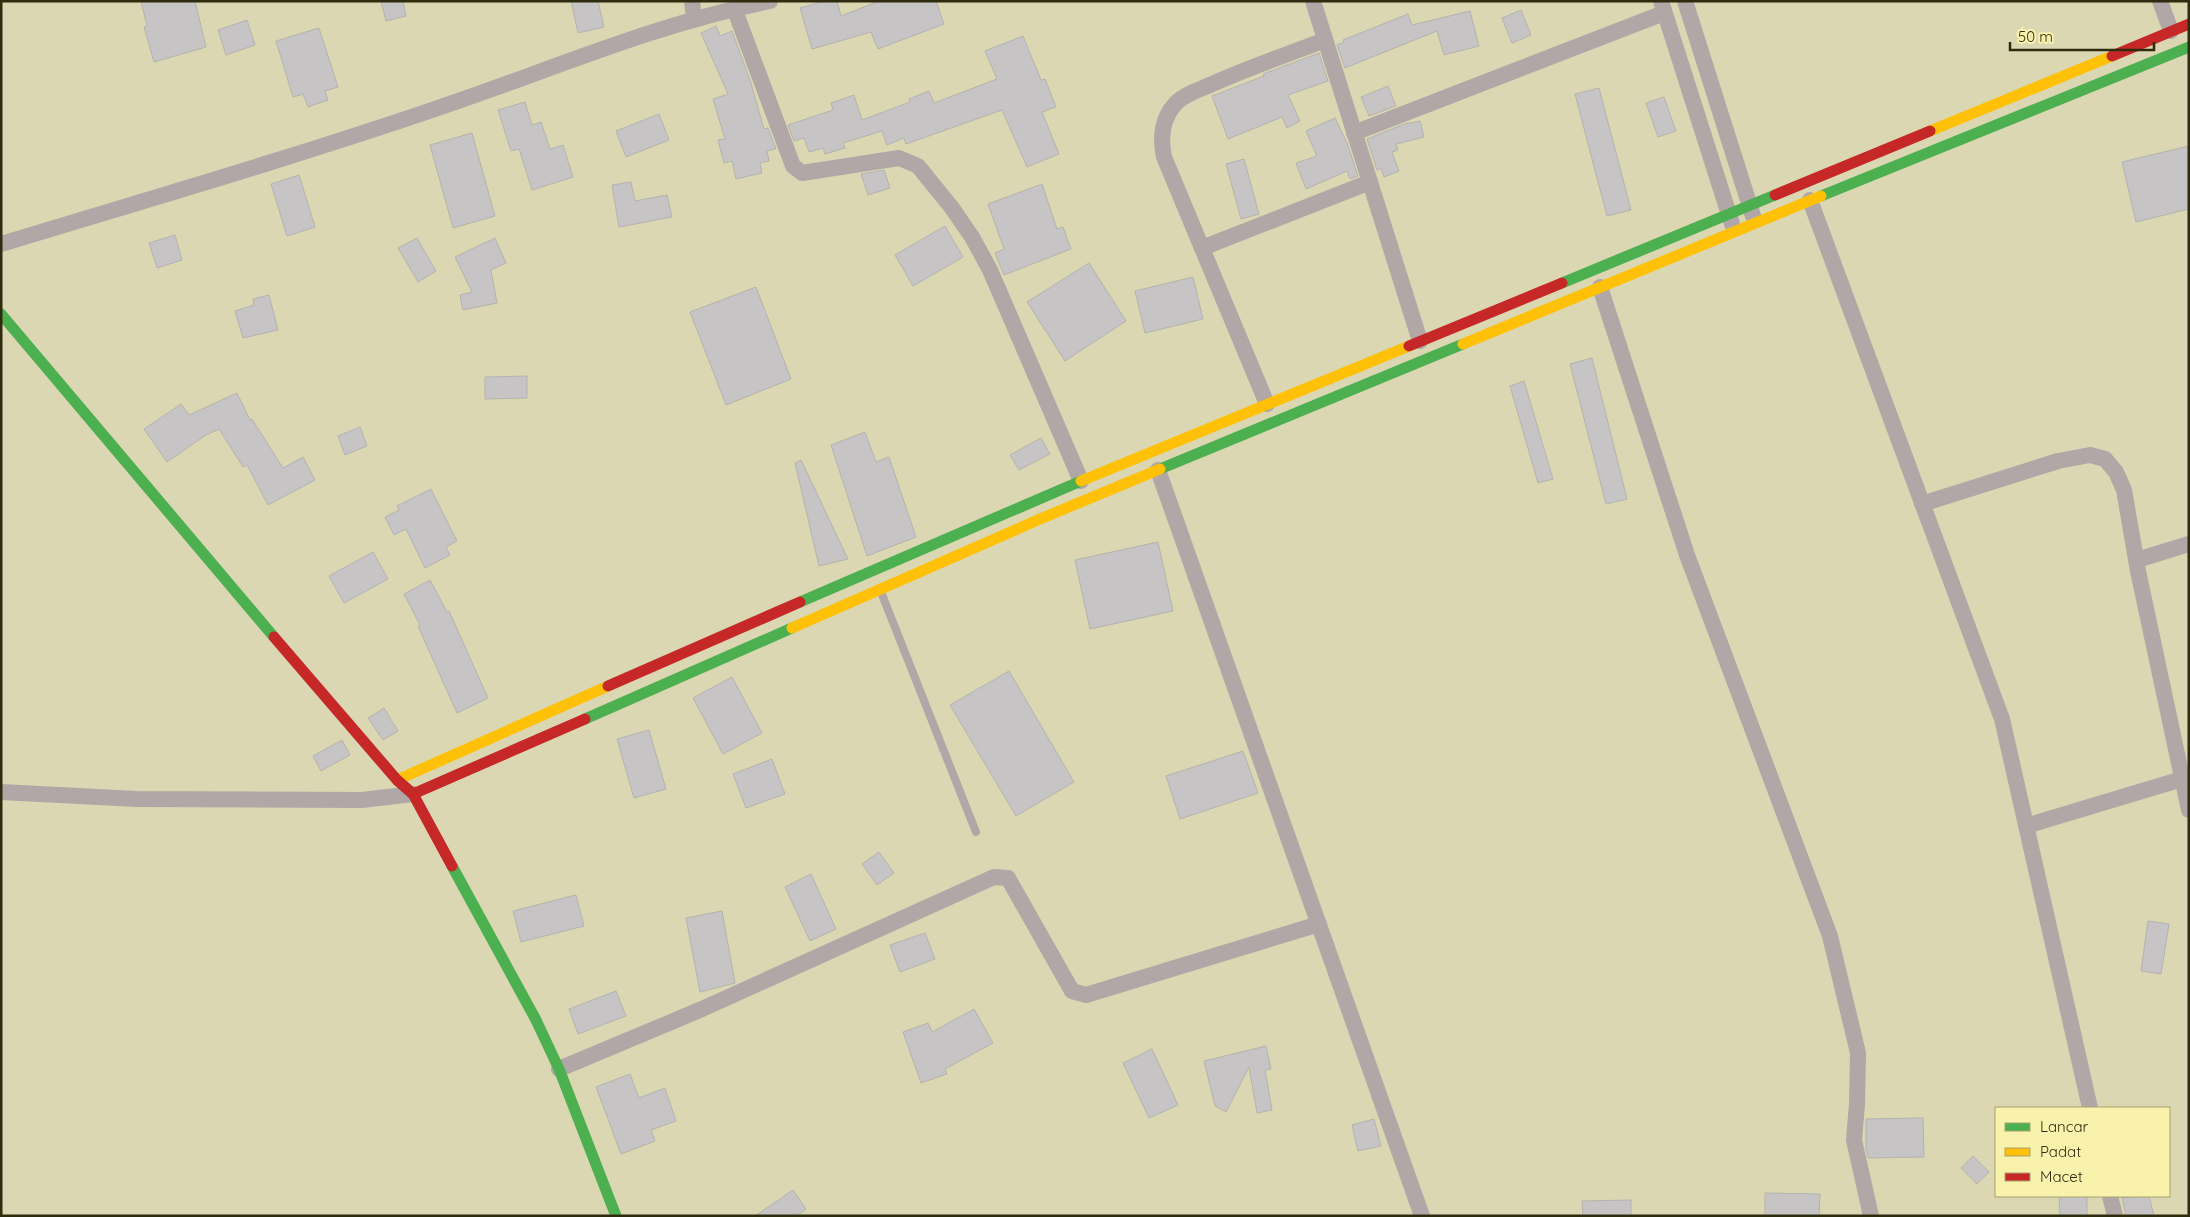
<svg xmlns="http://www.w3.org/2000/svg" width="2190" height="1217" font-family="Quicksand,sans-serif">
<rect width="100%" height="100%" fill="#dad7b2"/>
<g fill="#c6c4c5" stroke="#b5b3ae">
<polygon points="141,1 195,1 206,47 154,62 144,27 147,26"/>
<polygon points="381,1 403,1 406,16 386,21"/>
<polygon points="571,1 598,1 604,27 578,33"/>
<polygon points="824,1 837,1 841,16 879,1 936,1 944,24 878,49 871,32 812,49 800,8"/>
<polygon points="1521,10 1531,35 1512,43 1502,18"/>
<polygon points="1470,11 1479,46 1444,55 1437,31 1345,68 1337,45 1344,42 1343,40 1408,14 1412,25"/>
<polygon points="247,20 255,45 226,55 218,30"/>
<polygon points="716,26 720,36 732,31 750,80 764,129 768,128 776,149 767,151 769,161 760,163 762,173 736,179 732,161 724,163 718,140 725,139 713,99 728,94 701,33"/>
<polygon points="319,28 338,87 325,91 328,100 308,107 303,94 293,97 276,41"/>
<polygon points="1023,36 1041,80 1045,79 1056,107 1042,112 1059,154 1027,167 1002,110 906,144 904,138 887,145 882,131 843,143 845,148 825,154 823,148 809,152 804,138 794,141 788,125 833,110 831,103 854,95 862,120 910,102 909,99 929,91 934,103 997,79 985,51"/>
<polygon points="1319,53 1328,81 1288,95 1300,121 1287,128 1282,117 1228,139 1212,96 1264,76 1263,74"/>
<polygon points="1388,86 1396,106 1369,116 1361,97"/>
<polygon points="1599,88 1631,210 1607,216 1575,94"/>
<polygon points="1664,97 1676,131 1658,137 1646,103"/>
<polygon points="525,102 532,125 541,122 550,149 563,145 573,177 532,190 519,149 511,151 498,110"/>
<polygon points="659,114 669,140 626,157 616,131"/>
<polygon points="1335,118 1347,143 1358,176 1350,179 1347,171 1306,189 1296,163 1317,156 1306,131"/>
<polygon points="1420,121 1424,137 1396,144 1398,150 1392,152 1399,171 1384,177 1381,168 1377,170 1367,139 1404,124"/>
<polygon points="472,133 495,216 453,228 430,145"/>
<polygon points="2189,146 2189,209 2136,222 2122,162"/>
<polygon points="1244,159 1259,214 1241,219 1226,164"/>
<polygon points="884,170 890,188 868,195 861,174"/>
<polygon points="299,175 315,227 287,236 271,184"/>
<polygon points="631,182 635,201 667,195 672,217 619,227 612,185"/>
<polygon points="1042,184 1057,229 1063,227 1071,249 1004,275 995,253 1004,249 988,204"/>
<polygon points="945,226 963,257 913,286 895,255"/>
<polygon points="175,235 182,260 157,268 149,243"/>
<polygon points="417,238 436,271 418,282 398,248"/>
<polygon points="495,238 506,263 491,270 497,303 463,310 460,295 472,292 455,257"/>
<polygon points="1089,263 1126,321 1065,361 1027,302"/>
<polygon points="1193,277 1203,319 1145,333 1135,291"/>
<polygon points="756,287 791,379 726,405 690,312"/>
<polygon points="269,295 278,330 243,338 235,311 254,305 253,299"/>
<polygon points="1592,358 1627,499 1606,504 1570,364"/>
<polygon points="527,376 527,398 485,399 485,377"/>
<polygon points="1524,381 1553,479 1538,483 1510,386"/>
<polygon points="237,393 250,420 252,419 283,468 303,457 315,480 268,505 247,465 243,467 219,429 206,435 167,462 144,429 181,404 189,415"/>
<polygon points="360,427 367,446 345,455 338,436"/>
<polygon points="865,432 876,462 889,457 916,537 867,556 831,445"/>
<polygon points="1041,438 1050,454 1019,470 1010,455"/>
<polygon points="801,460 848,559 819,566 795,463"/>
<polygon points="431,489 457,541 446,547 450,555 425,568 406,529 394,535 385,517 399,510 397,506"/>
<polygon points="1158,542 1173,611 1090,629 1075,560"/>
<polygon points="373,552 388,579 344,603 329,576"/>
<polygon points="430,580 447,612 449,611 488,698 457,713 418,626 420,625 404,594"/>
<polygon points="1009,671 1074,782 1016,816 950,705"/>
<polygon points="732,677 762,733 723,754 693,698"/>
<polygon points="384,708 398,731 383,740 368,718"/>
<polygon points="649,730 666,789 634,798 617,739"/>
<polygon points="342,740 350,755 321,771 313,756"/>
<polygon points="1243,751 1258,793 1180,819 1166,776"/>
<polygon points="772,759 785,794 746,808 733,774"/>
<polygon points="879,852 894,873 877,885 862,864"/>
<polygon points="811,874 836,929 810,941 785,887"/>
<polygon points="576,895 584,926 521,942 513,911"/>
<polygon points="722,911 735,983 700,992 686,918"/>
<polygon points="2148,921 2169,924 2161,974 2141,971"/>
<polygon points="925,933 935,959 900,972 890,945"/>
<polygon points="616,991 626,1016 578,1034 569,1009"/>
<polygon points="974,1009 993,1043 945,1069 947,1074 921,1083 903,1032 928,1023 932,1032"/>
<polygon points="1266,1046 1271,1069 1265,1070 1272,1110 1257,1113 1249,1067 1226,1112 1215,1106 1204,1061"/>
<polygon points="1152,1049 1178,1105 1149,1118 1123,1063"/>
<polygon points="630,1074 639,1098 665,1088 676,1121 651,1130 655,1141 621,1154 596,1087"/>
<polygon points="1923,1118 1924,1157 1868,1158 1866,1148 1866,1119"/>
<polygon points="1374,1119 1381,1146 1358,1151 1352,1125"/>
<polygon points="1973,1156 1989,1172 1977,1184 1961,1168"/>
<polygon points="793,1190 806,1209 796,1216 755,1216"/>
<polygon points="1765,1193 1820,1194 1819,1216 1765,1216"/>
<polygon points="2059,1196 2087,1196 2087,1216 2060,1216"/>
<polygon points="2134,1196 2149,1196 2154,1216 2126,1216 2122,1198"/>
<polygon points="1631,1200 1631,1216 1583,1216 1582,1201"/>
</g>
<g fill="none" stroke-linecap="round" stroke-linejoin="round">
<polyline stroke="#b0a7a6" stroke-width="8" points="881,592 976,832"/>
<g stroke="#b0a7a6" stroke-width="16">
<polyline points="692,1 694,18"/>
<polyline points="1313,1 1420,341"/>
<polyline points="1661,1 1732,224"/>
<polyline points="1685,1 1753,216"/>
<polyline points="2160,1 2171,31"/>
<polyline points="734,8 793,166 802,173 899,158 918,166 952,208 972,237 990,270 1081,481"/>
<polyline points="1354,133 1664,13"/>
<polyline points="1810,200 2002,719 2090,1108"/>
<path d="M1,244C146,200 291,158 435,109C546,72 654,24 770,1"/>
<polyline points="1202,248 1370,182"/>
<polyline points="1600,287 1687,555 1830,936 1858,1053 1857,1104 1854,1140 1871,1216"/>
<path d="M1267,404L1164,157C1160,138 1162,118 1176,103C1185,94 1198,90 1210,85C1247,68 1286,55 1325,40"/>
<polyline points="1158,470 1422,1216"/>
<polyline points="1922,504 2058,461 2090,455 2105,459 2116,472 2124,490 2138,571 2189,810"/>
<polyline points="2137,560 2189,544"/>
<polyline points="1,792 137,799 362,800 413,794"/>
<polyline points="2026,826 2189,777"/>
<polyline points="559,1069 702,1009 994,877 1008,878 1072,991 1086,995 1319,924"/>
<polyline points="2110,1196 2115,1216"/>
</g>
<g stroke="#4caf50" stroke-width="11">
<polyline points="1821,196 2189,47"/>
<polyline points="1562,283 1775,195"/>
<polyline points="1,314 274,637"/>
<polyline points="1160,469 1463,344"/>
<polyline points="800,602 1081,481"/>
<polyline points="585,719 792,628"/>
<polyline points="452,866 536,1020 559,1069 616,1216"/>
</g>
<g stroke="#ffc107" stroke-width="11">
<polyline points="1930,131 2112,56"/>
<polyline points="1463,344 1821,196"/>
<polyline points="1081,481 1409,346"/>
<polyline points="792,628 1040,519 1160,469"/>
<polyline points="397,780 608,686"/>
</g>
<g stroke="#c62828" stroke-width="11">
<polyline points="2112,56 2189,24"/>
<polyline points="1775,195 1930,131"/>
<polyline points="1409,346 1562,283"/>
<polyline points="274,637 397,780 413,794 452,866"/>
<polyline points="608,686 800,602"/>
<polyline points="413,794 585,719"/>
</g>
</g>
<rect width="2190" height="1217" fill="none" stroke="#2e2b0f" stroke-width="5"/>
<rect x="1995" y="1107" width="175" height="90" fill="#f9f2ad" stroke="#a8a26e"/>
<rect x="2005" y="1123" width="25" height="8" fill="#4caf50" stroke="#a8a26e"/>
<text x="2040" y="1132" font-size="15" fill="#2e2b0f">Lancar</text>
<rect x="2005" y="1148" width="25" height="8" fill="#ffc107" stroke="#a8a26e"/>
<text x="2040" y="1157" font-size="15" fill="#2e2b0f">Padat</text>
<rect x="2005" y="1173" width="25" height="8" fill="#c62828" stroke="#a8a26e"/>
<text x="2040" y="1182" font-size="15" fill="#2e2b0f">Macet</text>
<path d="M2010 42v8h144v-8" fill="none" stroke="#2e2b0f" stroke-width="2.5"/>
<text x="2018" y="42" font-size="15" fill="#2e2b0f" stroke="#f9f2ad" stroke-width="4" paint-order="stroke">50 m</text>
</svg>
